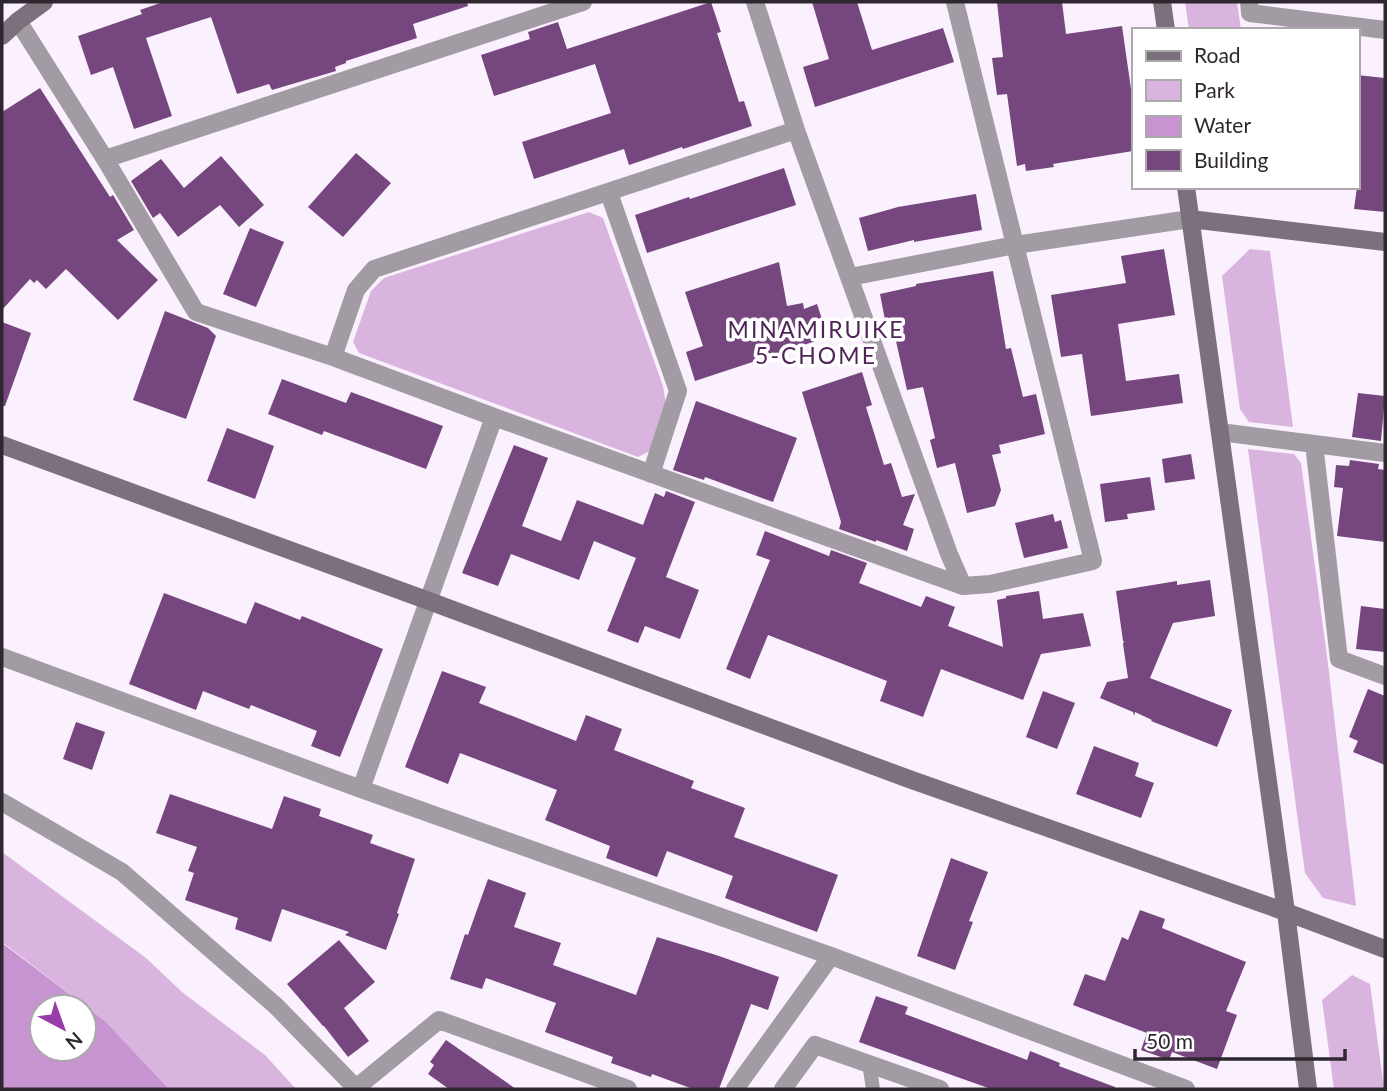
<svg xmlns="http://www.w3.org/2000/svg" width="1387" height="1091" viewBox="0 0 1387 1091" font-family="Lato,sans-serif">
<rect width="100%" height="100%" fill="#fbf0fd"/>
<path fill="#d8b4de" d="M1185 2H1237L1241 30H1189Z
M589 212 603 218 663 386 666 404 650 451 638 457 359 353 353 342 371 291 384 278Z
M1250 249 1270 251 1293 427 1249 422 1240 409 1222 276Z
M1248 449 1294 454 1301 463 1328 664 1356 906 1323 898 1305 873Z
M2 852 146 958 182 992 265 1055 296 1089H169L105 1021 2 942Z
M1352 975 1370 984 1384 1089H1334L1322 1000Z"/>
<path fill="#c793d0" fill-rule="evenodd" d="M2 943 105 1021 169 1089H2ZM42 1007H84V1049H42Z"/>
<path fill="#76467f" d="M163 2H467L468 6 413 24 417 38 346 61V63L335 67 336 71 272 90 269 84 237 94 211 17 146 38 172 116 134 129 113 67 91 75 78 36 142 14 140 10Z
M711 2 721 32 717 33 739 102 744 101 752 126 683 149 682 147 629 165 624 149 534 179 522 142 611 113 595 64 494 96 481 55 530 39 528 32 558 22 567 49Z
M812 2H857L872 50 943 28 954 62 815 107 803 67 829 59Z
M997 2H1062L1066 34 1122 26 1133 103V151L1053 164 1054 167 1026 171 1025 164 1017 166 1007 94 997 95 992 58 1003 57Z
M1357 75 1385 78V212L1354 209 1357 187Z
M40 88 110 197 113 195 134 230 117 240 158 280 118 320 66 269 46 289 37 280 34 283 30 279 2 310V112Z
M356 153 391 183 343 237 308 207Z
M221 156 264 205 239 227 220 205 178 237 160 213 153 218 131 181 161 159 184 188Z
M784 168 796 205 647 253 635 215 689 197 690 199Z
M976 194 982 230 914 242V240L868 251 859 218 898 207Z
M250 228 284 242 256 307 223 294Z
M1164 249 1175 315 1118 324 1126 381 1179 374 1183 403 1091 416 1082 354 1061 357 1051 295 1126 283 1121 256Z
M779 262 787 306 803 303 804 309 817 304 828 337 695 381 686 352 703 346 685 292Z
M993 271 1006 349 1011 348 1023 397 1036 394 1045 434 999 445 1001 453 992 455 1001 490 995 506 967 513 955 463 937 468 930 440 935 438 923 387 907 390 891 319 885 320 880 294 916 286V284Z
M165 311 208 328 216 336 186 419 133 400Z
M2 322 31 333 5 406H2Z
M862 372 872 405 866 407 884 465 891 463 902 497 915 494 903 525 914 529 907 551 876 540V542L839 529 841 522 802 392Z
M282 379 346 403 351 392 443 426 426 469 324 431 322 435 268 414Z
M1358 393 1385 396 1381 441 1352 437Z
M696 401 797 438 773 502 705 477 704 480 673 470Z
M227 428 274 446 255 499 207 481Z
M514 445 548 458 522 526 561 541 577 500 643 525 655 493 664 497 666 491 695 502 666 577 699 590 680 639 645 626 638 643 607 631 636 558 594 541 579 580 511 554 498 586 462 573Z
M1191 454 1195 479 1165 483 1162 459Z
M1350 460 1379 464 1378 469 1385 470V542L1337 536 1343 488 1334 487 1336 465 1349 466Z
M1150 477 1155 510 1127 514 1128 519 1105 522 1100 484Z
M1053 514 1055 522 1061 520 1068 548 1024 558 1015 523Z
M765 531 829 556 831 550 867 563 859 583 921 607 926 596 955 607 948 626 1003 647 997 600 1006 598V596L1039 591 1043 619 1083 613 1091 646 1041 654 1023 700 941 669 923 717 880 701 887 681 768 635 750 679 726 669 770 560 756 555Z
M1210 580 1215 616 1173 623 1150 678 1232 710 1217 747 1151 721 1152 720 1135 712 1134 716 1133 712 1100 698 1107 682 1128 678 1123 644 1124 641H1123L1116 591 1177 581V585Z
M164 593 246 624 255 602 300 620 302 616 383 649 340 757 311 746 317 731 251 705 249 709 203 691 196 710 129 684Z
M1361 606 1385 609V652L1356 649Z
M442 671 486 687 479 703 576 741 586 715 622 729 614 750 694 781 691 788 745 808 734 837 838 875 817 932 725 898 733 876 667 851 657 877 606 858 610 846 545 820 557 790 460 753 448 784 405 767Z
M1368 689 1385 696V765L1353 752 1358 741 1349 737Z
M1043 691 1075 703 1057 749 1026 737Z
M76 722 105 732 92 770 63 759Z
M1094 746 1139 763 1135 776 1154 783 1141 818 1076 794Z
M170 794 272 829 284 796 321 809 319 816 373 835 370 843 415 859 397 913 399 914 386 950 345 935 349 932 282 909 271 942 235 929 238 918 185 900 194 873 188 871 197 847 156 833Z
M951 858 988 872 969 921 973 922 955 970 917 956Z
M488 879 526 893 514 927 561 943 553 965 636 995 657 937 716 955 779 977 768 1010 751 1004 719 1089H693L652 1074 651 1077 611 1063 613 1057 545 1032 556 1003 486 978 482 989 450 979 465 934 468 935Z
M1140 910 1165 919 1162 928 1246 962 1226 1011 1237 1015 1217 1069 1172 1052 1169 1060 1141 1050 1147 1033 1073 1005 1085 974 1105 981 1122 937 1128 940Z
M339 940 375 982 344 1008 369 1041 348 1057 324 1026H323L287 984Z
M876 996 908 1007 905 1014 1027 1060 1030 1051 1060 1063 1059 1066 1115 1087V1089H991L859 1042Z
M446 1040 516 1089H449L428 1074 434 1065 430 1062Z"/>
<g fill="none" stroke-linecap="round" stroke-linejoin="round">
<path stroke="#a29ba3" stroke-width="14" d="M869 1063 873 1089"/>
<path stroke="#a29ba3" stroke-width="18" d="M755 2 796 130 949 554 963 586
M1249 2 1250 13 1385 30
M18 21 105 159 196 312 333 357 494 417 963 586 990 584 1093 561 955 2
M105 159 583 2
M609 193 678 391 651 474
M850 277 1015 245 1190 219
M333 357 356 290 374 269 796 130
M1220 432 1385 453
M1314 444 1339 659 1385 676
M2 657 361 789 831 956 1186 1089
M361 789 494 417
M2 802 122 872 276 1006 357 1089
M356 1088 439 1020 628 1089
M735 1089 831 956
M783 1089 815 1045 940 1089"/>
<path stroke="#7b707c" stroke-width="18" d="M1162 2 1166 30
M2 36 18 21 44 2
M1186 187 1286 912 1308 1089
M1190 219 1385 242
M2 445 429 601 909 779 1286 912 1385 949"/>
</g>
<g text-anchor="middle" stroke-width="7" stroke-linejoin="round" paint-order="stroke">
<g font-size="23" letter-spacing="2" fill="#4f2457" stroke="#fff">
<text x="816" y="338">MINAMIRUIKE<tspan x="816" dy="26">5-CHOME</tspan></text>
</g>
</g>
<rect width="1387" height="1091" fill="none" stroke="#2e272f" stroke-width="7"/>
<rect x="1132" y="28" width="228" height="161" fill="#ffffff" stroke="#aba9ac" stroke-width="2"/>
<rect x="1146" y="51" width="35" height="10" fill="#7b707c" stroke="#aba9ac" stroke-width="2"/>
<text x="1194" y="63" font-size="21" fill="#2e272f">Road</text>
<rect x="1146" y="80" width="35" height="21" fill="#d8b4de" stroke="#aba9ac" stroke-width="2"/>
<text x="1194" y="98" font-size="21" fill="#2e272f">Park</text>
<rect x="1146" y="116" width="35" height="21" fill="#c793d0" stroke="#aba9ac" stroke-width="2"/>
<text x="1194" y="133" font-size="21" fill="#2e272f">Water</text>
<rect x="1146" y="150" width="35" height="21" fill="#76467f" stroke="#aba9ac" stroke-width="2"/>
<text x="1194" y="168" font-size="21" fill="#2e272f">Building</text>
<g transform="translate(63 1028) rotate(139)"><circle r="33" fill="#ffffff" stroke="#aba9ac" stroke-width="2"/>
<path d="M0-5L12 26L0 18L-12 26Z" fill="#983da8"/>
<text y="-10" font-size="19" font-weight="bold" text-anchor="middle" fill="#2e272f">N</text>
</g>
<path d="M1135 1049v10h210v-10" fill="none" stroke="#2e272f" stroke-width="3.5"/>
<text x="1146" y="1049" font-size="21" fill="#2e272f" stroke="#ffffff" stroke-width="5" paint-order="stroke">50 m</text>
</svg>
